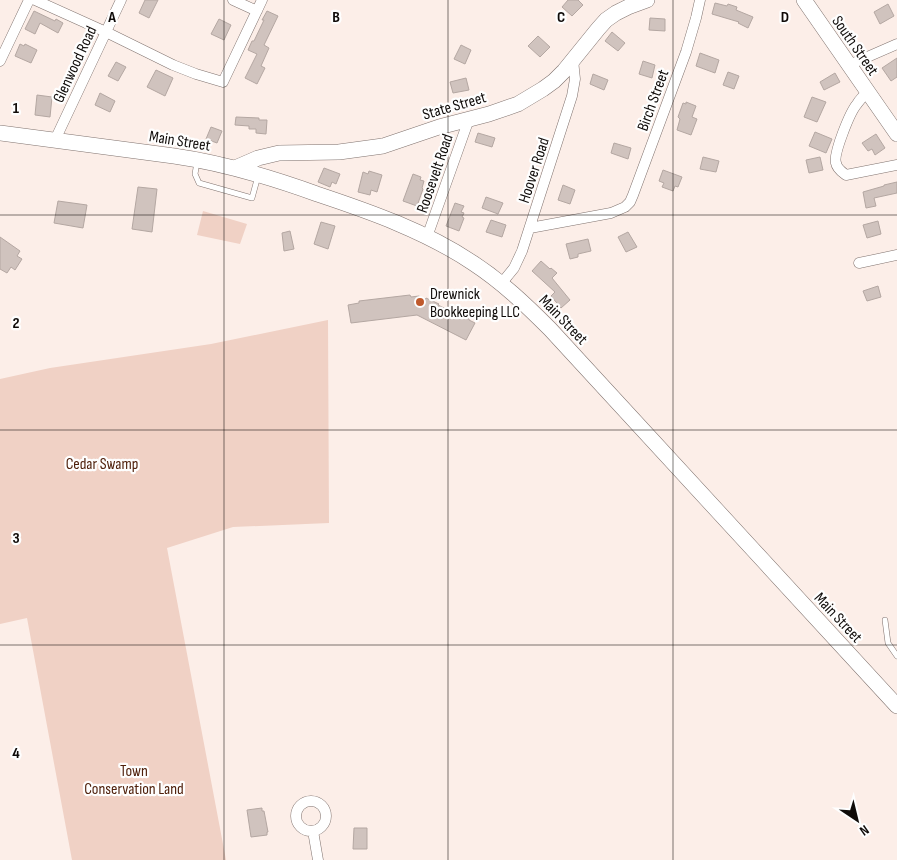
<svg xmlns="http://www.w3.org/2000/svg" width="897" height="860" viewBox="0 0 897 860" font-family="'Sofia Sans Condensed',sans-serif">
<rect width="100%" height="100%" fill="#fceee8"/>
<path fill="#f0d1c5" d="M203 211 247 224 240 244 197 235Z
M328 320 329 523 233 527 167 548 226 860H72L27 618 0 624V379L50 368 211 344Z"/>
<path fill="#d0c3be" stroke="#b4a7a2" d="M145 0H158L149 18 139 13Z
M568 0H578L583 5 572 16 562 7Z
M715 3 727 6 728 4 737 7 736 10 753 17 748 28 738 23 739 22 712 14Z
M888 4 894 16 880 24 874 12Z
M34 11 55 21 56 19 63 23 58 33 40 23 35 34 25 29Z
M267 11 278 16 264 45 269 48 261 66 265 68 257 84 245 78 257 54 248 50 252 41H254L264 20H262Z
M650 18 665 19V31L649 30Z
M219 19 231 25 224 40 211 34Z
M612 32 625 43 618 51 605 41Z
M538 36 550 47 540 57 528 46Z
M20 44 24 46 25 44 37 50 31 63 15 56Z
M461 45 471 50 465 64 454 59Z
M700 53 719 60 715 73 696 66Z
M897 58V77L891 81 882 68Z
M643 61 655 65 652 78 639 74Z
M116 62 126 67 118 81 108 76Z
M156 70 173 78 165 96 147 87Z
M728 72 739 76 734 89 723 85Z
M835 73 840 82 824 90 820 82Z
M593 74 608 80 604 90 590 84Z
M466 78 469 90 453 93 450 82Z
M100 93 115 101 110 112 95 105Z
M37 95 52 97 50 117 35 115Z
M812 97 826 102 817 122 804 117Z
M686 102 696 106 692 117 697 119 691 135 677 130 680 119 678 117 683 103 686 104Z
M236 117 259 118V120H267L266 134 256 133V129H249V126L235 125Z
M211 127 222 131 217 143 206 139Z
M815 132 832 139 826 153 809 146Z
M478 133 495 138 492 147 475 142Z
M876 134 885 148 875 155 872 149 868 151 862 143Z
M614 143 631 148 628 159 611 153Z
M703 157 719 161 716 172 700 169Z
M820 157 823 170 809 173 806 160Z
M324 168 340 174 336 184 332 182 330 187 318 182Z
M663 170 682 177 678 187 675 186 673 191 662 187 664 183 659 181Z
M369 171 382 175 377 192 371 190 370 195 358 192 363 172 368 174Z
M413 174 421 177 420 180 424 181 422 188 423 189 417 206 403 201Z
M897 182V193L874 198 876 206 866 208 863 192 884 186V185Z
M563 185 575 190 570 204 558 200Z
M138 187 157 189 152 232 132 229Z
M486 197 503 203 498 214 482 208Z
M58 201 87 205 83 228 54 223Z
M455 203 464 206 461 212 464 213 462 217 464 218 459 231 446 226Z
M491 220 506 225 502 237 486 232Z
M878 221 881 234 867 238 863 225Z
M321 222 335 226 328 249 314 244Z
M290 231 294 249 284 251 282 233Z
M628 232 637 247 626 252 618 237Z
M0 237 20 251 17 256 22 259 15 270 11 267 7 273 0 269Z
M588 239 591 251 578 254V257L570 259 566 244Z
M541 261 550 269 551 268 557 273 552 278 570 300 561 308 551 296 555 292 532 271Z
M878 286 881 297 867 301 863 291Z
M410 295 411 297 419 296 425 300 426 298 439 304 438 305 456 314 457 313 469 319V320L475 323 466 340 417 315 351 323 348 305 359 303V301Z
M262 808V811H264L268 832H267V835L251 837 247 810Z
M354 828H367V849H353Z"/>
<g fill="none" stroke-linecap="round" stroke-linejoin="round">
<g stroke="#80736f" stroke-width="6">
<path id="lane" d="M197 162 195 174 199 183 252 198 258 176
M885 620 888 643 897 656"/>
</g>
<g stroke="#80736f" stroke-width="11">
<path id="street" d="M35 0 106 32 173 65 196 74 223 82 262 0
M233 0 257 11
M0 61 29 0
M849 65 897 44
M868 92C863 96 860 99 857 104 850 112 833 154 836 163 837 169 842 172 846 175L897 165
M55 140 121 0
M530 228 611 213 625 207 630 202 633 195 686 52 696 18 700 0
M427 237 469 119
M859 263 897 255
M501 284 514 268 522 251 572 96 575 79 573 60
M296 816a15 15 0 1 1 30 0a15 15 0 1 1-30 0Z
M313 831 318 860"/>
</g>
<g stroke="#80736f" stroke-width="16">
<path id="secondary" d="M804 0 897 134
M0 133 174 156C223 163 270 177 317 194 371 212 425 231 473 263 502 282 526 305 550 329L897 706
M235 168 258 158 279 153 339 152 383 146 439 127 489 114 518 104 543 89 554 81 564 71 598 29 606 20 616 13 628 7 647 0"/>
</g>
<use href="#lane" stroke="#fff" stroke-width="5"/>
<use href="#street" stroke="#fff" stroke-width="10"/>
<use href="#secondary" stroke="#fff" stroke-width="15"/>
</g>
<path fill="none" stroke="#0f0b09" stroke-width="1" stroke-opacity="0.55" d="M224 0V860M448 0V860M673 0V860M0 215H897M0 430H897M0 645H897"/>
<circle fill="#bf592c" stroke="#fefefe" stroke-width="2" cx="420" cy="302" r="5"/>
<g text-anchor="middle" stroke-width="4.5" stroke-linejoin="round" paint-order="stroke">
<g font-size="16" fill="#0f0b09" stroke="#fefefe">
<text transform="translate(856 45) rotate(55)" y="6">South Street</text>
<text transform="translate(74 64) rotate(-65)" y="6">Glenwood Road</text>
<text transform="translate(652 100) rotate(-70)" y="6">Birch Street</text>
<text transform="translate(454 105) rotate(-16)" y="6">State Street</text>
<text transform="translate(180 140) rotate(9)" y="6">Main Street</text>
<text transform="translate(533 170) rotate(-72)" y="6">Hoover Road</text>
<text transform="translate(434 173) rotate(-71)" y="6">Roosevelt Road</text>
<text transform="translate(564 319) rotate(46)" y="6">Main Street</text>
<text transform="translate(839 617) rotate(47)" y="6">Main Street</text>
</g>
<g font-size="16" fill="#0f0b09" stroke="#fefefe" text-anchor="start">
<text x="430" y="299">Drewnick<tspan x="430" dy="18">Bookkeeping LLC</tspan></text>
</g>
<g font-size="16" fill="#4f200b" stroke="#fefefe">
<text x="102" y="469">Cedar Swamp</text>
<text x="134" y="776">Town<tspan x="134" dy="18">Conservation Land</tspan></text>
</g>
</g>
<g font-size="16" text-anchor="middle" font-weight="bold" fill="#0f0b09" stroke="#fefefe" stroke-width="4.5" stroke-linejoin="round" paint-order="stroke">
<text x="112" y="22">A</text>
<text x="336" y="22">B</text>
<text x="561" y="22">C</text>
<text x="785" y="22">D</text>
<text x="16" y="113">1</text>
<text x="16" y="328">2</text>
<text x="16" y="543">3</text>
<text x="16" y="758">4</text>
</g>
<g transform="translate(857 820) rotate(145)" stroke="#fefefe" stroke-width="4" paint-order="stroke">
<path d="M0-4L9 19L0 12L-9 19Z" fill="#0f0b09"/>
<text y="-8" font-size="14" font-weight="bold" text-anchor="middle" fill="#0f0b09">N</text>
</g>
</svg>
